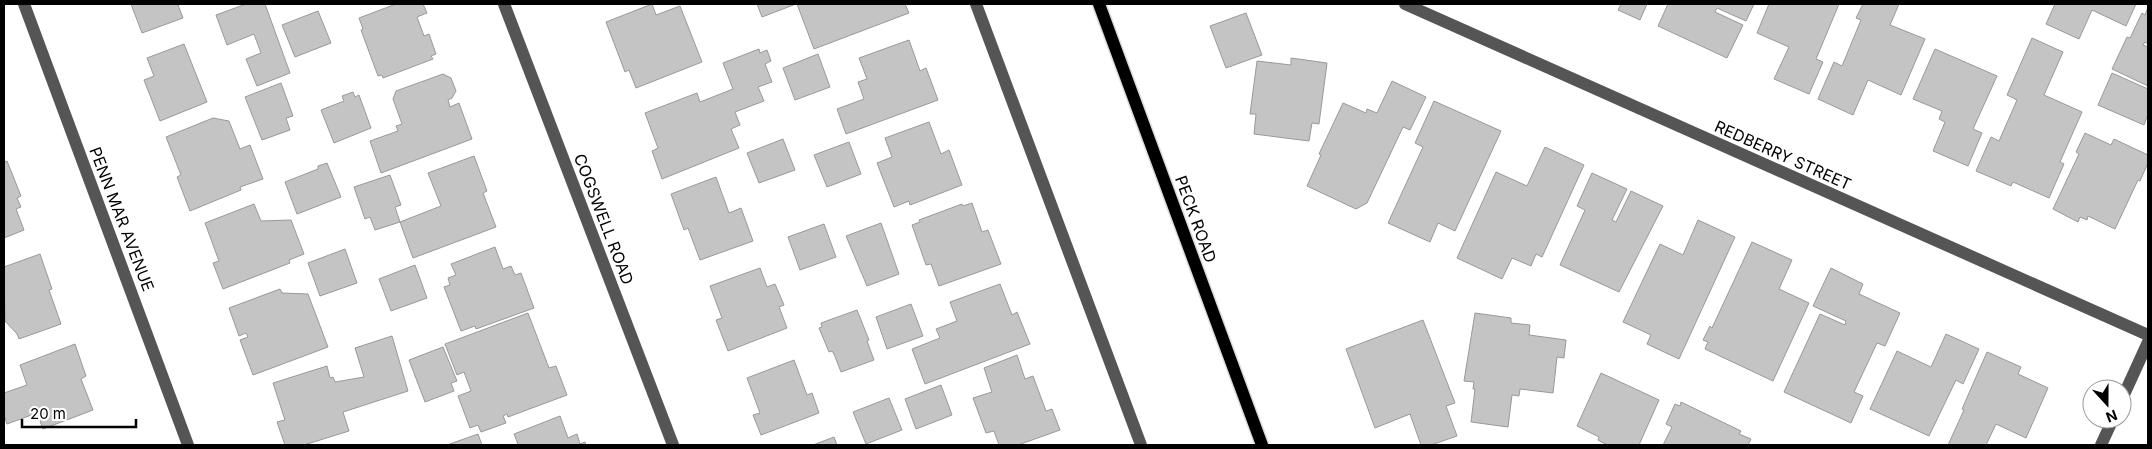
<svg xmlns="http://www.w3.org/2000/svg" width="2152" height="449" viewBox="0 0 2152 449" font-family="Inter,sans-serif">
<rect width="100%" height="100%" fill="#fff"/>
<path fill="#c4c4c4" stroke="#999" d="M131 4H182L178 5 183 18 142 33Z
M246 4H265L290 73 257 86 246 59 261 53 254 34 227 45 216 15Z
M396 4H423L427 13 417 17 424 36 429 34 436 54 431 56 433 59 383 78 382 75 378 76 361 30 363 29 359 18Z
M652 4 656 15 680 6 702 62 636 88 629 70 625 72 606 22Z
M757 4H796L762 17Z
M797 4H905L909 13 814 49Z
M1621 4H1647L1640 20 1618 10Z
M1668 4H1754L1746 21 1717 8 1715 12 1743 25 1727 58 1658 26Z
M1769 4H1839L1816 59 1823 62 1809 94 1774 79 1789 47 1757 33Z
M1863 4H1899L1890 25 1925 39 1901 95 1868 80 1853 115 1818 99 1834 62 1842 66 1861 20 1856 18Z
M2055 4H2136L2126 26 2092 10 2079 39 2046 24Z
M2148 7V44L2145 42 2143 45 2148 47V86L2112 69 2127 37 2130 38 2142 13 2145 15Z
M318 11 331 43 295 57 282 25Z
M1246 13 1262 55 1226 68 1210 26Z
M2032 38 2063 52 2044 95 2082 112 2060 162 2064 164 2049 198 2013 182 2011 186 1976 171 1991 137 1999 141 2017 100 2007 95Z
M909 40 920 71 926 68 938 100 846 134 837 109 864 99 858 82 867 79 859 58Z
M184 44 207 102 160 121 144 80 154 76 147 58Z
M759 49 760 53 767 50 771 61 765 64 772 82 758 87 764 101 735 112 740 125 731 129 739 148 662 179 652 151 658 148 645 113 697 93 700 102 733 89 723 63Z
M1935 49 1997 76 1973 129 1982 133 1968 166 1933 151 1945 122 1939 119 1942 111 1913 99Z
M818 54 830 87 795 100 783 68Z
M1291 58 1327 63 1319 124 1312 123 1309 141 1254 134 1256 114H1250L1257 61 1291 65Z
M2112 73 2148 89V114L2144 125 2098 105Z
M443 74 451 78 456 91 452 98 448 100 450 107 459 103 472 139 381 173 370 141 398 131 396 126 402 124 393 99 396 91Z
M1392 81 1426 97 1410 130 1403 127 1367 203 1356 209 1307 186 1321 155 1319 154 1343 103 1366 113 1367 109 1377 113Z
M281 83 293 116 286 118 290 130 262 140 245 97Z
M353 92 355 97 359 95 371 128 334 143 321 110 344 101 342 96Z
M1434 101 1501 131 1455 231 1438 223 1430 242 1388 223 1423 147 1415 143Z
M213 118 229 121 240 149 250 145 263 179 240 187 241 190 190 211 177 177 181 175 166 137Z
M929 122 941 154 949 150 962 185 910 205 909 201 894 207 877 163 892 157 885 138Z
M2085 133 2111 145 2114 139 2148 155V163L2140 181 2138 180 2115 229 2088 216 2087 220 2080 217 2078 222 2053 209 2079 154 2076 152Z
M783 139 795 170 759 183 747 153Z
M849 142 861 174 827 187 814 155Z
M1545 147 1584 165 1542 257 1536 254 1531 266 1512 258 1502 279 1457 258 1496 172 1527 186Z
M474 156 487 191 483 193 496 227 413 258 400 222 441 206 428 173Z
M7 161 21 196 17 198 21 207 16 209 24 230 4 238V162Z
M327 163 341 197 297 214 285 182 318 169V166Z
M1592 173 1627 189 1612 220 1616 222 1631 191 1663 206 1619 292 1560 265 1585 210 1577 206Z
M390 175 401 205 395 207 400 222 375 230 370 217 365 219 354 187Z
M716 177 729 213 741 208 753 241 700 260 688 228 684 230 671 194Z
M972 203 982 232 988 230 1001 264 939 286 931 264 926 265 912 225 920 222 919 220 962 204 963 206Z
M254 204 261 221 291 220 304 254 289 260 290 263 223 289 213 263 219 261 205 223Z
M1698 220 1735 237 1679 359 1647 344 1651 335 1623 322 1660 244 1683 255Z
M881 223 899 274 867 286 846 236Z
M824 224 836 257 800 270 788 237Z
M1752 242 1792 260 1779 289 1809 303 1773 381 1705 349 1708 342 1703 340 1710 326 1712 328Z
M495 247 503 269 511 266 515 275 521 273 534 308 476 329 475 326 461 331 444 287 450 285 448 278 456 275 451 264Z
M345 249 357 283 320 296 308 263Z
M40 254 52 289 49 290 61 324 19 339 17 334 5 321 4 267Z
M415 265 427 298 391 311 379 279Z
M760 268 767 287 775 284 784 305 779 307 787 328 728 351 716 320 722 318 710 286Z
M1831 268 1863 284 1859 294 1900 313 1885 346 1877 343 1854 392 1863 396 1851 423 1784 392 1820 314 1845 325 1846 321 1813 306Z
M1000 284 1012 315 1017 312 1030 344 925 384 912 349 940 338 936 329 957 321 950 302Z
M280 289 282 293 308 294 328 347 253 375 240 340 248 337 246 333 239 336 229 308Z
M911 304 923 336 887 349 876 317Z
M857 310 869 340 867 341 874 360 841 372 834 354 832 351 829 352 819 328 822 327 821 323Z
M528 313 549 368 556 366 567 395 508 417 507 414 503 416 506 423 481 432 478 425 470 428 458 396 471 391 464 372 457 375 445 344Z
M1475 313 1511 318V323L1530 325 1529 335 1566 340 1564 358 1557 357 1553 393 1520 389 1519 396 1512 395 1508 427 1471 422 1475 389H1473L1474 382 1464 381Z
M1423 320 1455 403 1446 406 1457 436 1431 445H1421L1410 414 1375 428 1346 349Z
M1946 334 1979 349 1963 384 1956 380 1929 436 1870 409 1897 351 1931 367Z
M392 336 408 391 343 412 349 431 304 445H285L277 422 285 420 273 383 327 366 330 378 333 377 335 382 364 377 355 348Z
M75 344 86 376 81 379 93 410 43 429 37 413 7 424 4 415V393L27 385 20 365Z
M443 347 457 381 451 383 454 391 425 402 409 360Z
M1987 352 2021 367 2018 374 2048 388 2026 438 1996 424 1986 445H1948L1964 410 1962 409Z
M1017 355 1025 379 1033 376 1046 411 1052 409 1060 430 1018 445H999L994 431 986 433 973 398 992 392 984 368Z
M794 360 807 395 812 393 819 413 761 435 753 415 760 413 747 378Z
M1601 373 1659 400 1639 445H1607L1598 440 1599 437 1577 426Z
M941 385 952 415 916 429 905 399Z
M889 398 902 430 866 444 853 412Z
M1681 402 1741 431 1739 434 1751 439 1748 445H1663L1672 427 1666 424 1675 404 1680 406Z
M560 416 568 438 577 434 580 444 585 442 586 445H514L518 444 514 434Z
M478 434 482 445H447Z
M834 437 837 445H813Z"/>
<g fill="none" stroke-linecap="round" stroke-linejoin="round">
<g stroke="#dbdbdb" stroke-width="15">
<path id="major" d="M1099 4 1262 445"/>
</g>
<path stroke="#555" stroke-width="12" d="M24 4 188 445
M504 4 673 445
M976 4 1141 445
M1405 4 2148 335
M2122 399 2148 342
M2101 445 2113 419"/>
<use href="#major" stroke="#000" stroke-width="12"/>
</g>
<g text-anchor="middle" stroke-width="4.5" stroke-linejoin="round" paint-order="stroke">
<g font-size="16" fill="#000" stroke="#fff">
<text transform="translate(1783 155) rotate(24)" y="6">REDBERRY STREET</text>
<text transform="translate(122 219) rotate(69)" y="6">PENN MAR AVENUE</text>
<text transform="translate(604 219) rotate(69)" y="6">COGSWELL ROAD</text>
<text transform="translate(1196 219) rotate(70)" y="6">PECK ROAD</text>
</g>
</g>
<rect width="2152" height="449" fill="none" stroke="#000000" stroke-width="10"/>
<g transform="translate(2107 404) rotate(159)"><circle r="24" fill="#ffffff" stroke="#999999"/>
<path d="M0-4L9 19L0 12L-9 19Z" fill="#000000"/>
<text y="-8" font-size="14" font-weight="bold" text-anchor="middle" fill="#000000">N</text>
</g>
<path d="M22 419v8h114v-8" fill="none" stroke="#000000" stroke-width="2.5"/>
<text x="30" y="419" font-size="15" fill="#000000" stroke="#ffffff" stroke-width="4" paint-order="stroke">20 m</text>
</svg>
